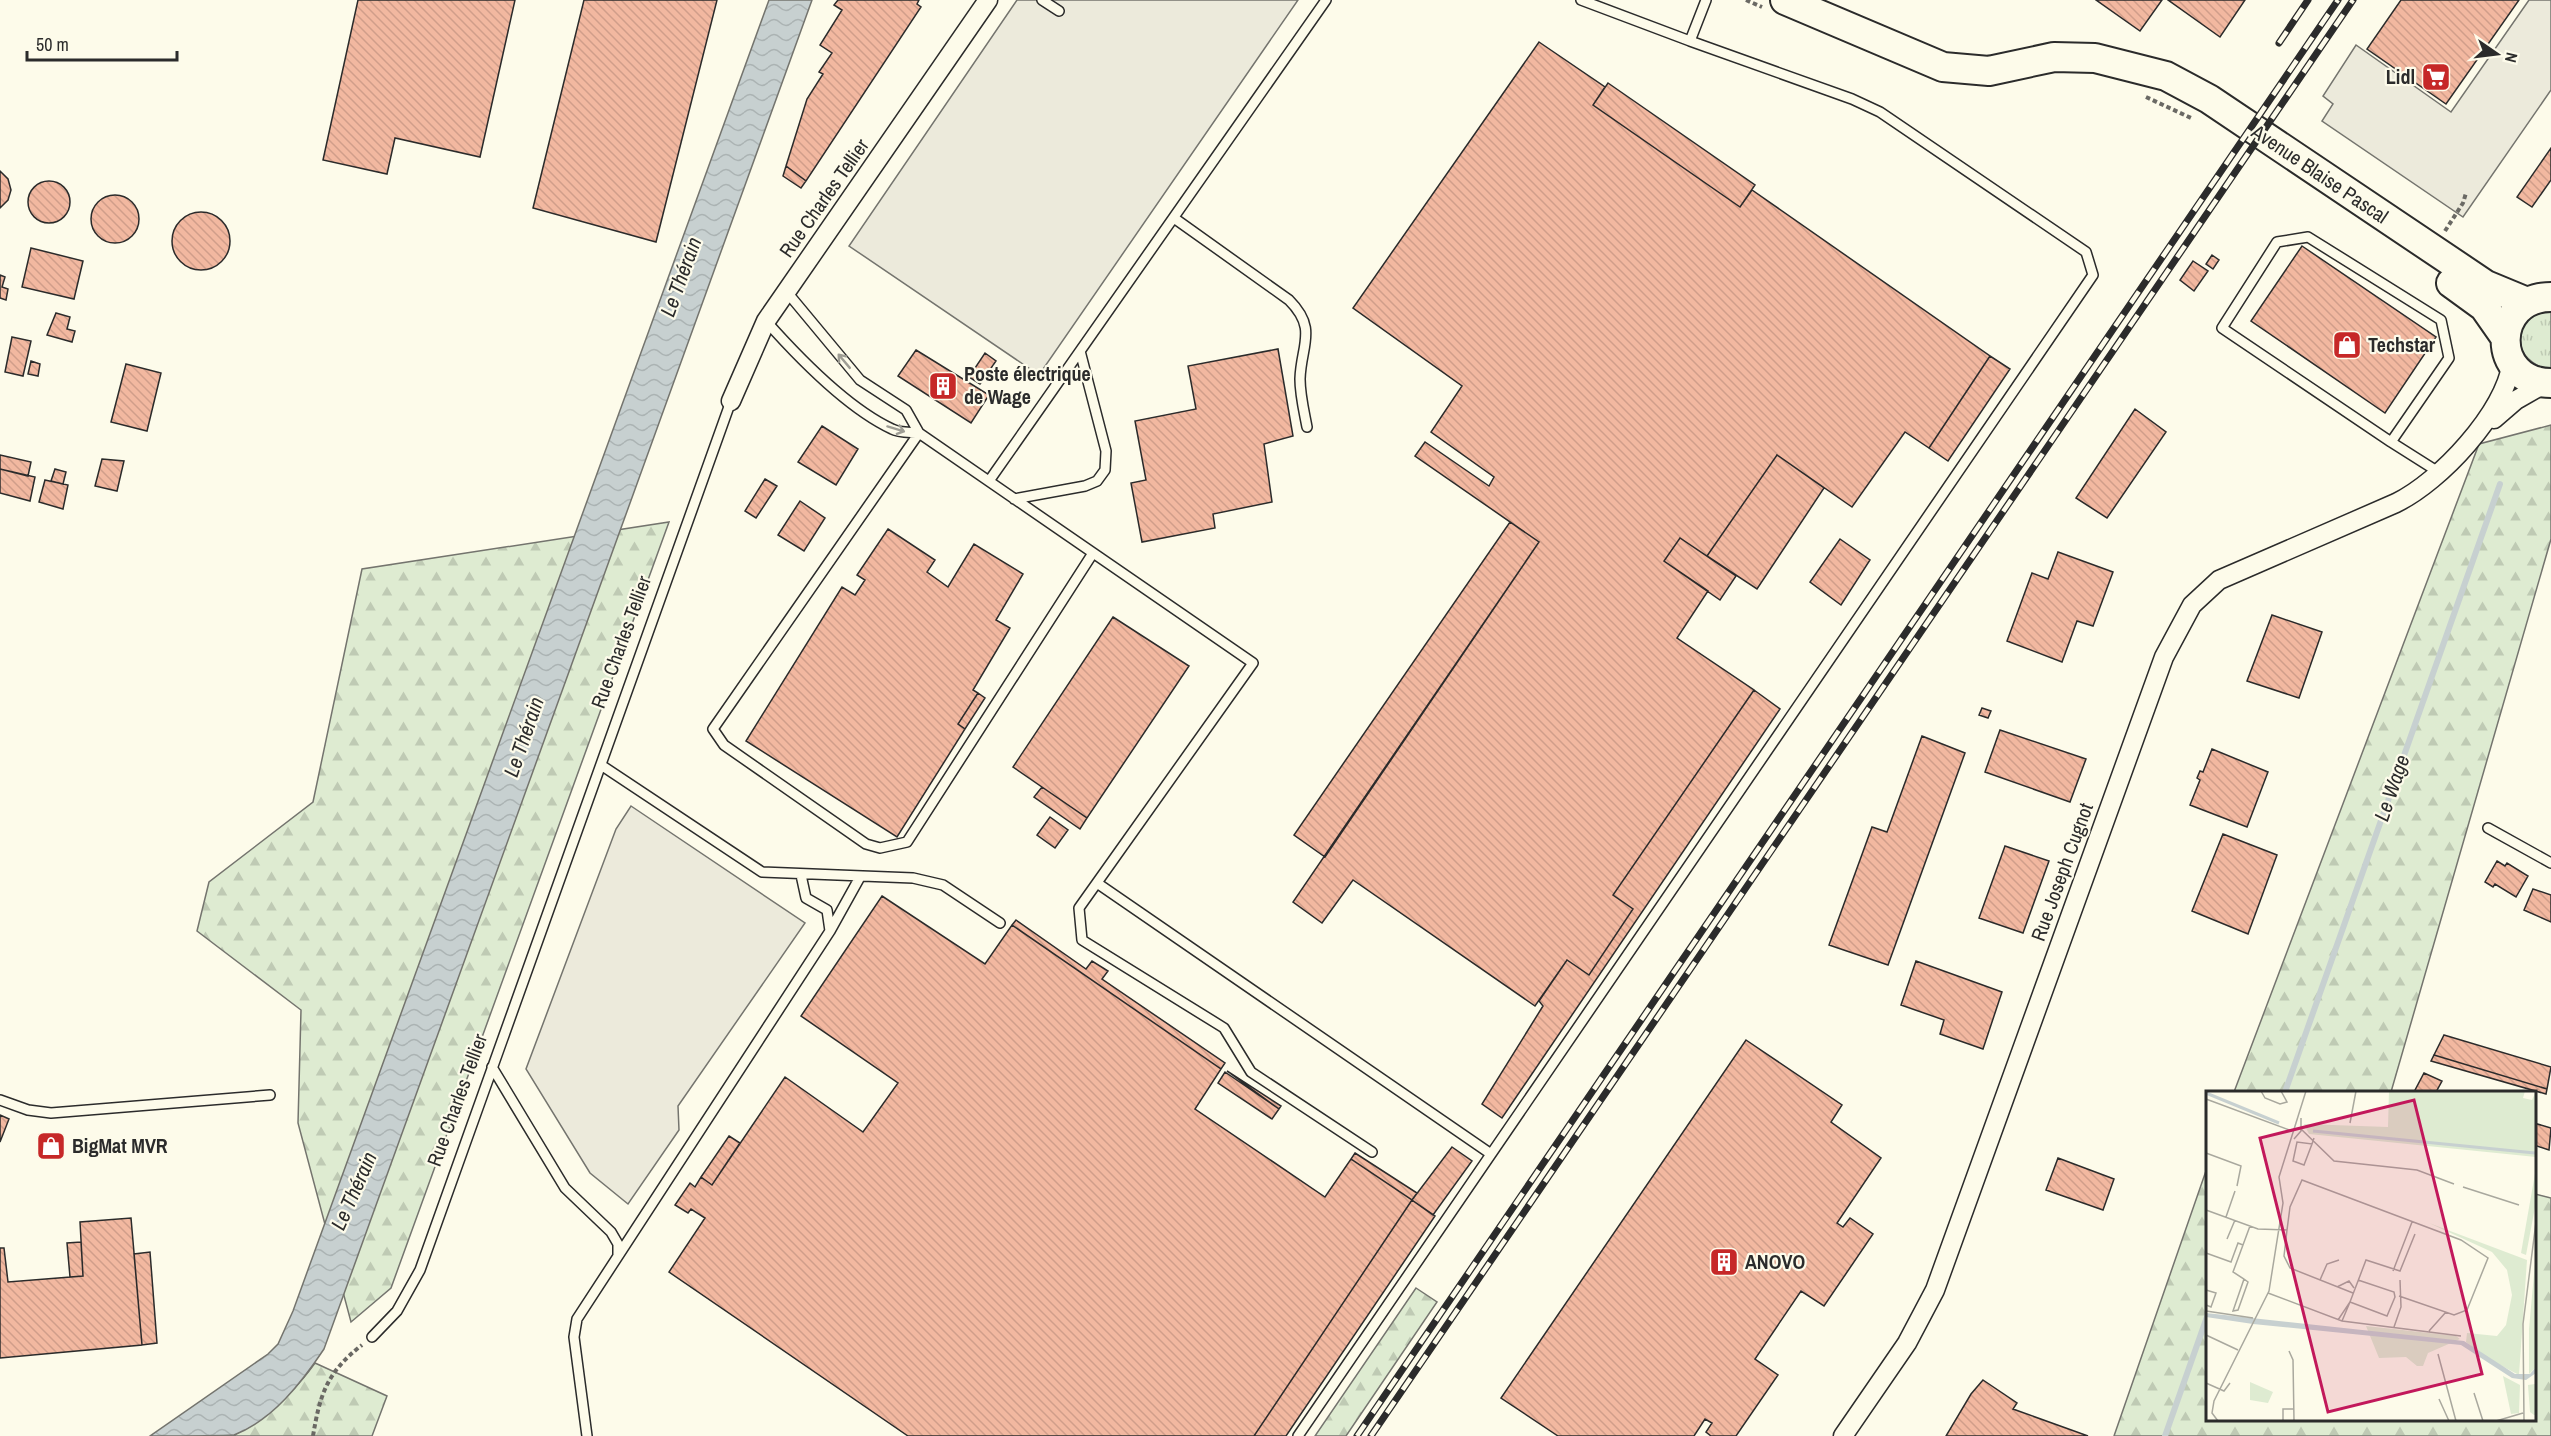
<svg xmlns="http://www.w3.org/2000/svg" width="2551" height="1436" viewBox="0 0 2551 1436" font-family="'Archivo Narrow',sans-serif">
<defs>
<pattern id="grass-tufts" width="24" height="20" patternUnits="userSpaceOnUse" patternTransform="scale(1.5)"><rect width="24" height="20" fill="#deebd1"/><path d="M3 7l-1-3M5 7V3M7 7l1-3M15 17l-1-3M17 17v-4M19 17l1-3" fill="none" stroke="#bfcab4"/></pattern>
<pattern id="forest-firs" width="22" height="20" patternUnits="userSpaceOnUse" patternTransform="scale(1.5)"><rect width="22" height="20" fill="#deebd1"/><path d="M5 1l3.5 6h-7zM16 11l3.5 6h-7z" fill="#bfcab4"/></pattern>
<pattern id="water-waves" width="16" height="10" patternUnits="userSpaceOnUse" patternTransform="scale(1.5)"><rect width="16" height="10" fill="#c7d0d0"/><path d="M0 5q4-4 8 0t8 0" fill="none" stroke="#abb3b3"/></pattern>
<pattern id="building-back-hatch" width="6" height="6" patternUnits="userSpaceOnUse" patternTransform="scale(1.5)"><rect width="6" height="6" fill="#f2b8a0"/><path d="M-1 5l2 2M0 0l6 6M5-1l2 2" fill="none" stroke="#d09e8a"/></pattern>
</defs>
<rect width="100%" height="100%" fill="#fdfbea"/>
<path fill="url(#grass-tufts)" stroke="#74746e" stroke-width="1.5" d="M2551 311V370C2523 366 2504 332 2532 316 2537 313 2545 312 2551 311Z"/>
<path fill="url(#forest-firs)" stroke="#74746e" stroke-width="1.5" d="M2551 425V539L2391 1092H2234L2479 444Z
M669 522 391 1288 351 1322 298 1123 301 1010 197 931 209 882 313 802 362 569Z
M2207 1168 2208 1420H2534L2535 1194 2551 1198V1436H2114Z
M1416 1288 1437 1302 1346 1436H1315Z
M315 1363 387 1396 372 1436H233C266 1416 293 1394 315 1363Z"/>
<path fill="#eceadb" stroke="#74746e" stroke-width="1.5" d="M1017 0H1298L1039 375 849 246Z
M2529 0H2551V90L2463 217 2322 121 2333 104 2323 96 2356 45 2451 112Z
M631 806 805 923 678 1106 679 1130 628 1204 590 1173 526 1069 616 829Z"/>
<path fill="url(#water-waves)" stroke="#74746e" stroke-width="1.5" d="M769 0H812L324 1349C302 1382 273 1420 234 1435 220 1436 168 1436 150 1436L268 1354 278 1344 293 1311Z"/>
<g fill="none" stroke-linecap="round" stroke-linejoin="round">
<path stroke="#c7d0d0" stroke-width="6" d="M2285 1092 2500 484
M2165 1436 2208 1314"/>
</g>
<path fill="url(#building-back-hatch)" stroke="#2b2b2b" stroke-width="1.5" d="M358 0H515L480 157 395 138 387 174 323 160Z
M584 0H717L656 242 533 208Z
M838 0H919L917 4 921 7 806 181 786 166 807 99 823 74 819 72 832 53 820 45 842 10 834 5Z
M2096 0H2162L2140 31Z
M2168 0H2245L2220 37Z
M2401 0H2519L2446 104 2367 49Z
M1539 42 1605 87 1593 105 1740 207 1752 190 1990 356 1929 448 1905 432 1852 507 1777 455 1707 556 1680 538 1664 561 1708 591 1677 638 1754 690 1613 895 1633 909 1589 975 1567 960 1535 1006 1353 880 1322 923 1293 902 1539 542 1415 456 1425 442 1489 486 1494 477 1431 432 1462 386 1353 308Z
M1608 83 1755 185 1740 207 1593 105Z
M2551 148V180L2532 207 2517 197Z
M786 166 806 181 801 188 783 176Z
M0 171 8 179 11 190 8 200 0 208Z
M28 202a21 21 0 1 1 42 0a21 21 0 1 1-42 0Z
M91 219a24 24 0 1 1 48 0a24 24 0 1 1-48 0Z
M172 241a29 29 0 1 1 58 0a29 29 0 1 1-58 0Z
M2302 246 2436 337 2385 413 2251 321Z
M31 248 83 261 74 299 22 287Z
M2212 255 2219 260 2213 269 2206 264Z
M2193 261 2208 271 2194 291 2180 280Z
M0 275 5 277 2 287 8 289 6 300 0 298Z
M56 313 70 317 67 329 75 331 72 342 47 335Z
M12 337 31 341 23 376 5 372Z
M1278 349 1293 436 1264 444 1272 502 1213 514 1215 528 1142 542 1131 483 1146 480 1135 421 1196 409 1188 366Z
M916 350 989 395 971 423 898 376Z
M985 353 996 361 980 384 969 377Z
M1990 356 2010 369 1948 461 1929 448Z
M31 361 40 364 38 376 28 374Z
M126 364 161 373 147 431 111 422Z
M2135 409 2166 432 2107 518 2076 498Z
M822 426 858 449 836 485 798 462Z
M0 455 31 462 28 476 0 469Z
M1777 455 1824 488 1757 589 1707 556Z
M102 459 124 461 117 491 95 486Z
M0 469 35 477 30 501 0 493Z
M55 469 66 472 63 484 51 481Z
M765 479 777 486 756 518 745 511Z
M45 480 68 485 63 509 39 502Z
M800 501 825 518 804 551 778 535Z
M1510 522 1539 542 1325 857 1294 835Z
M888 529 935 560 927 572 948 587 974 544 1023 574 996 620 1010 628 973 690 978 693 958 724 965 729 897 837 746 741 842 587 855 595 865 580 857 575Z
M1680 538 1736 576 1720 600 1664 561Z
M1840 539 1870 560 1841 605 1810 582Z
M2058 552 2113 572 2093 626 2077 621 2062 662 2007 641 2032 573 2048 579Z
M2272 615 2322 632 2299 698 2247 681Z
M1113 617 1189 666 1087 818 1013 767Z
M1754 690 1780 709 1502 1118 1482 1104 1543 1006 1539 1001 1567 960 1589 975 1633 909 1613 895Z
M978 693 985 698 965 729 958 724Z
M1982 708 1991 711 1988 718 1979 715Z
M2000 730 2086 759 2070 802 1985 772Z
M1922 736 1965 753 1888 965 1829 945 1872 827 1887 832Z
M2212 749 2268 772 2247 827 2190 805 2200 780 2197 778 2200 771 2203 772Z
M1042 787 1087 818 1080 829 1034 797Z
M1050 817 1068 830 1055 848 1037 835Z
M2223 834 2277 855 2248 934 2192 911Z
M2005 846 2049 861 2023 933 1979 918Z
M2497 861 2505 866 2507 863 2528 876 2516 897 2495 884 2493 887 2485 882Z
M2533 889 2551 895V922L2524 910Z
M882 896 985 964 1012 925 1221 1069 1195 1109 1325 1197 1351 1159 1412 1200 1254 1436H908L669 1272 705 1218 691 1209 688 1213 675 1205 690 1183 695 1187 701 1177 712 1185 785 1077 863 1132 898 1083 801 1016Z
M1016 920 1086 969 1092 961 1108 971 1102 979 1225 1063 1221 1069 1012 925Z
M1916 961 2002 992 1983 1049 1940 1034 1944 1020 1901 1005Z
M2444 1035 2551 1067 2547 1089 2434 1055Z
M1746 1040 1842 1105 1831 1122 1881 1158 1837 1223 1843 1227 1850 1218 1873 1234 1824 1306 1801 1291 1755 1359 1778 1375 1736 1436H1711L1706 1432 1712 1423 1705 1419 1694 1436H1558L1501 1398Z
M2434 1055 2547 1089 2546 1094 2431 1061Z
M1227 1071 1281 1106 1279 1109Z
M1225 1072 1279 1109 1272 1119 1218 1083Z
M2424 1073 2442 1081 2436 1092H2414Z
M0 1115 9 1119 0 1142Z
M2534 1123 2551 1128 2549 1150 2534 1145Z
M729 1136 740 1143 712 1185 701 1177Z
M1452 1147 1472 1161 1433 1215 1412 1200Z
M1355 1153 1417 1193 1412 1200 1351 1159Z
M2058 1158 2114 1179 2103 1210 2046 1190Z
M1412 1200 1435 1216 1286 1436H1254Z
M131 1218 142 1345 0 1358V1248H4L8 1282 83 1276 80 1222Z
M81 1242 83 1276 70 1277 67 1243Z
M150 1252 157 1343 142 1345 134 1254Z
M1983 1380 2017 1403 2013 1409 2088 1436H1946L1971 1394Z"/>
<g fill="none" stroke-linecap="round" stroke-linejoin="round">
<g stroke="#2b2b2b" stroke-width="12">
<path id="service" d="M1042 0 1059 11
M1581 0 1690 41
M1174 218 1289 300C1318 329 1301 345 1300 379 1300 395 1304 411 1307 427
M786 291 860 380 906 410 919 433 1253 663 1079 908 1082 940 1224 1028 1251 1072 1372 1152
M766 321C798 357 847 408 892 429 899 433 910 432 919 433
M919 433 713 729 724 745 866 844 880 848 907 842 1093 553
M2391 442 2222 328 2277 242 2308 237 2441 320 2449 358 2391 442 2440 473
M989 481 1326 0
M1014 499 1085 486 1097 481 1105 470 1106 451 1080 351
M601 765 762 872 913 878 943 885 1000 923
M2488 828 2551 863
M801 875 806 898 827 910 830 931
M1097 883 1491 1154
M492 1067 565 1188 611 1232 618 1244V1255
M0 1100 28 1110 51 1113 270 1095
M372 1337 397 1311 420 1270 731 401
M587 1436 574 1337 577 1319 830 931 860 877
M1298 1436 2093 275 2086 252 1880 112 1852 99 1690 41 1706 0"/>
</g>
<g stroke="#2b2b2b" stroke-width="21">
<path id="minor" d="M731 401 766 321 988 0
M2494 419 2516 400 2546 383
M1843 1436 1907 1343 1935 1290 2164 657 2192 605 2219 580 2396 503C2441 481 2503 414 2512 363"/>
</g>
<g stroke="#2b2b2b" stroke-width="32">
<path id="primary" d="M1785 0 1943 67 1989 71 2054 57 2095 58 2166 76 2209 99 2486 285 2527 302
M2451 283 2484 307 2505 337
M2551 297C2491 297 2490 383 2551 383"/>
</g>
<path stroke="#6a6964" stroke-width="4" stroke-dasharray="4.5 3" stroke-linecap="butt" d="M1746 0 1762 7
M2146 97 2191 118
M2445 231 2463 203 2466 193
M313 1436C320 1394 327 1372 362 1345"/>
<use href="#service" stroke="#fdfbea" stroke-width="9"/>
<use href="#minor" stroke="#fdfbea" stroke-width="18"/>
<use href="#primary" stroke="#fdfbea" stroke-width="28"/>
<g stroke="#2b2b2b" stroke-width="7">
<path id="rail" d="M2279 43 2308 0
M1357 1436 2338 0
M1371 1436 2353 0"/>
</g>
<use href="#rail" stroke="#fdfbea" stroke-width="4.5" stroke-dasharray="14" stroke-linecap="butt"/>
</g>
<defs><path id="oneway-shaft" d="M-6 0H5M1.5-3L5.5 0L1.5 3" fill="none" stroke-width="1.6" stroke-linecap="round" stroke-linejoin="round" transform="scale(1.5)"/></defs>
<g stroke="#9e9d94">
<use href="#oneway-shaft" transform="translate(844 361) rotate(-130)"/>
<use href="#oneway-shaft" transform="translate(896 429) rotate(17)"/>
</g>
<defs>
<g id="supermarket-square" transform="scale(1.5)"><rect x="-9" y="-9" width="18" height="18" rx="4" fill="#c62828" stroke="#fdfbea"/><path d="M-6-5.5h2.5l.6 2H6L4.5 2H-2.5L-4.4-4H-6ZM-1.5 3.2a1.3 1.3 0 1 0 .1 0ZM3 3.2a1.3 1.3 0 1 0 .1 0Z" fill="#fff"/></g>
<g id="shop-square" transform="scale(1.5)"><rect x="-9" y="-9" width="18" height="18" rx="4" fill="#c62828" stroke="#fdfbea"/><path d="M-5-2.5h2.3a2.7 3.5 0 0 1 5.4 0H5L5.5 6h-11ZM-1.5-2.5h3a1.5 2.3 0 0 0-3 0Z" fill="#fff"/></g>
<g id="building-square" transform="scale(1.5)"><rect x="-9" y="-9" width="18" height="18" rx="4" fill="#c62828" stroke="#fdfbea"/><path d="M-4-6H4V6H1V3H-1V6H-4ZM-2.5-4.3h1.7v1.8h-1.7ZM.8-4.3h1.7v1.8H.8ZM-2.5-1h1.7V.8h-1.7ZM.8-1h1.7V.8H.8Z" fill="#fff"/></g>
</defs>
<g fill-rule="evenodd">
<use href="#supermarket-square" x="2436" y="77"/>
<use href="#shop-square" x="2347" y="345"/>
<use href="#building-square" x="943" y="386"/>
<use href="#shop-square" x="51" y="1146"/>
<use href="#building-square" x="1724" y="1262"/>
</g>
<g text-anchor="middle" stroke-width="4.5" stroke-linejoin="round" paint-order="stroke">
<g font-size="20" font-weight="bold" fill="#2b2b2b" stroke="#fdfbea" text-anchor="start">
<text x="2415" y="84" text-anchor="end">Lidl</text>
<text x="2368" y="352">Techstar</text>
<text x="964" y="381">Poste électrique<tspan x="964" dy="23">de Wage</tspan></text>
<text x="72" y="1153">BigMat MVR</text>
<text x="1745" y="1269">ANOVO</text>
</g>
<g font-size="20" fill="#2b2b2b" stroke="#fdfbea">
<text transform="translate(2320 174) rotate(34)" y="7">Avenue Blaise Pascal</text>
<text transform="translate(824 198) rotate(-55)" y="7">Rue Charles Tellier</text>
<text transform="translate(621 642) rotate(-70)" y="7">Rue Charles Tellier</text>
<text transform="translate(2062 872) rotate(-70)" y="7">Rue Joseph Cugnot</text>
<text transform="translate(457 1100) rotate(-70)" y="7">Rue Charles Tellier</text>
</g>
<g font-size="21" font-style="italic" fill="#2b2b2b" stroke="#fdfbea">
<text transform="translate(681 277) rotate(-70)" y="7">Le Thérain</text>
<text transform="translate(524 737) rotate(-71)" y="7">Le Thérain</text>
<text transform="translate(2392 788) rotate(-71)" y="7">Le Wage</text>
<text transform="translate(354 1191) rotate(-66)" y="7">Le Thérain</text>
</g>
</g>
<g transform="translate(2206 1091)">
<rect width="330" height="330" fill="#fdfbea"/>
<path d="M297 285 314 294 313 322 305 323Z" fill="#deebd1"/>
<path d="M183 0H319L317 7 326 9 330 0V66L103 43 98 33 182 36ZM330 77V111L320 164 315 162ZM223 132 321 169 313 284 279 266 260 251 261 242 291 245 300 234 306 204 301 179 286 161ZM329 172 330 276 323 283V238ZM160 235 250 245 254 248 222 262 217 275H211L200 266 173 267ZM330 289V324H328L324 321 322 294 329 293ZM44 291 67 301 62 312 44 309Z" fill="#deebd1"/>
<path d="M0 222 258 250 309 283H324L330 276V282L320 289 306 287 255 254 47 233 0 226Z" fill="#c7d0d0"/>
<path fill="none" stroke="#c7d0d0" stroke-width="3" d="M0 2 73 32M107 40 329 62"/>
<path fill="none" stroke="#a9a89e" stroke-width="1.5" d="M55 0 59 7 74 13 81 11 75 0M0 8 86 40M144 32 150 0M95 38 128 70 211 79 248 93M88 48 95 40V27M106 53 98 74 87 70 91 51 106 53 108 47M0 62 35 75 31 95M257 96 313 114M0 119 52 138 81 139 84 116 96 89 255 149 282 167 261 219 248 224 193 205M20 126 29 100M81 139 78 165 84 177 147 202M21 148 29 129M0 162 25 171 32 152 37 154M187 180 206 131M38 188 42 191 32 219 27 220 38 188 27 181 44 135M114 189 121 173 133 169M131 196 143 190 148 197M0 199 10 202 5 216 0 214M62 202 136 230 255 245M144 211 181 225 189 206 188 201 152 189M0 220 47 227M132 229 144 211 160 169 194 180 209 143M136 230 144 211M188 236 195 216 194 189M223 240 240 221M0 244 32 259M83 260 87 269 88 330M232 263 250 330M0 292 18 300 24 292M268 302 277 330M233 308 243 330M12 330 6 322 8 310 63 200 77 112 73 86 100 0M77 330V318H88M290 330 317 322M318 330 317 233 330 131"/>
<path fill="#c2185b" fill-opacity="0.15" stroke="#c2185b" stroke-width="3" d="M208 9 276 283 122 321 54 47Z"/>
<rect width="330" height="330" fill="none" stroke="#2b2b2b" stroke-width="3"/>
</g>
<g transform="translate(2497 54) rotate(104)" stroke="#fdfbea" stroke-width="4.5" paint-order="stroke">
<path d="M0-4.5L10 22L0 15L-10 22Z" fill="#2b2b2b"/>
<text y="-9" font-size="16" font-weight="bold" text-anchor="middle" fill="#2b2b2b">N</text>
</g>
<path d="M27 51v9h150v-9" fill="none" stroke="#2b2b2b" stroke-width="3"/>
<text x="36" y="51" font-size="18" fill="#2b2b2b" stroke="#fdfbea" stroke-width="4.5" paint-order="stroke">50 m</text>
</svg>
